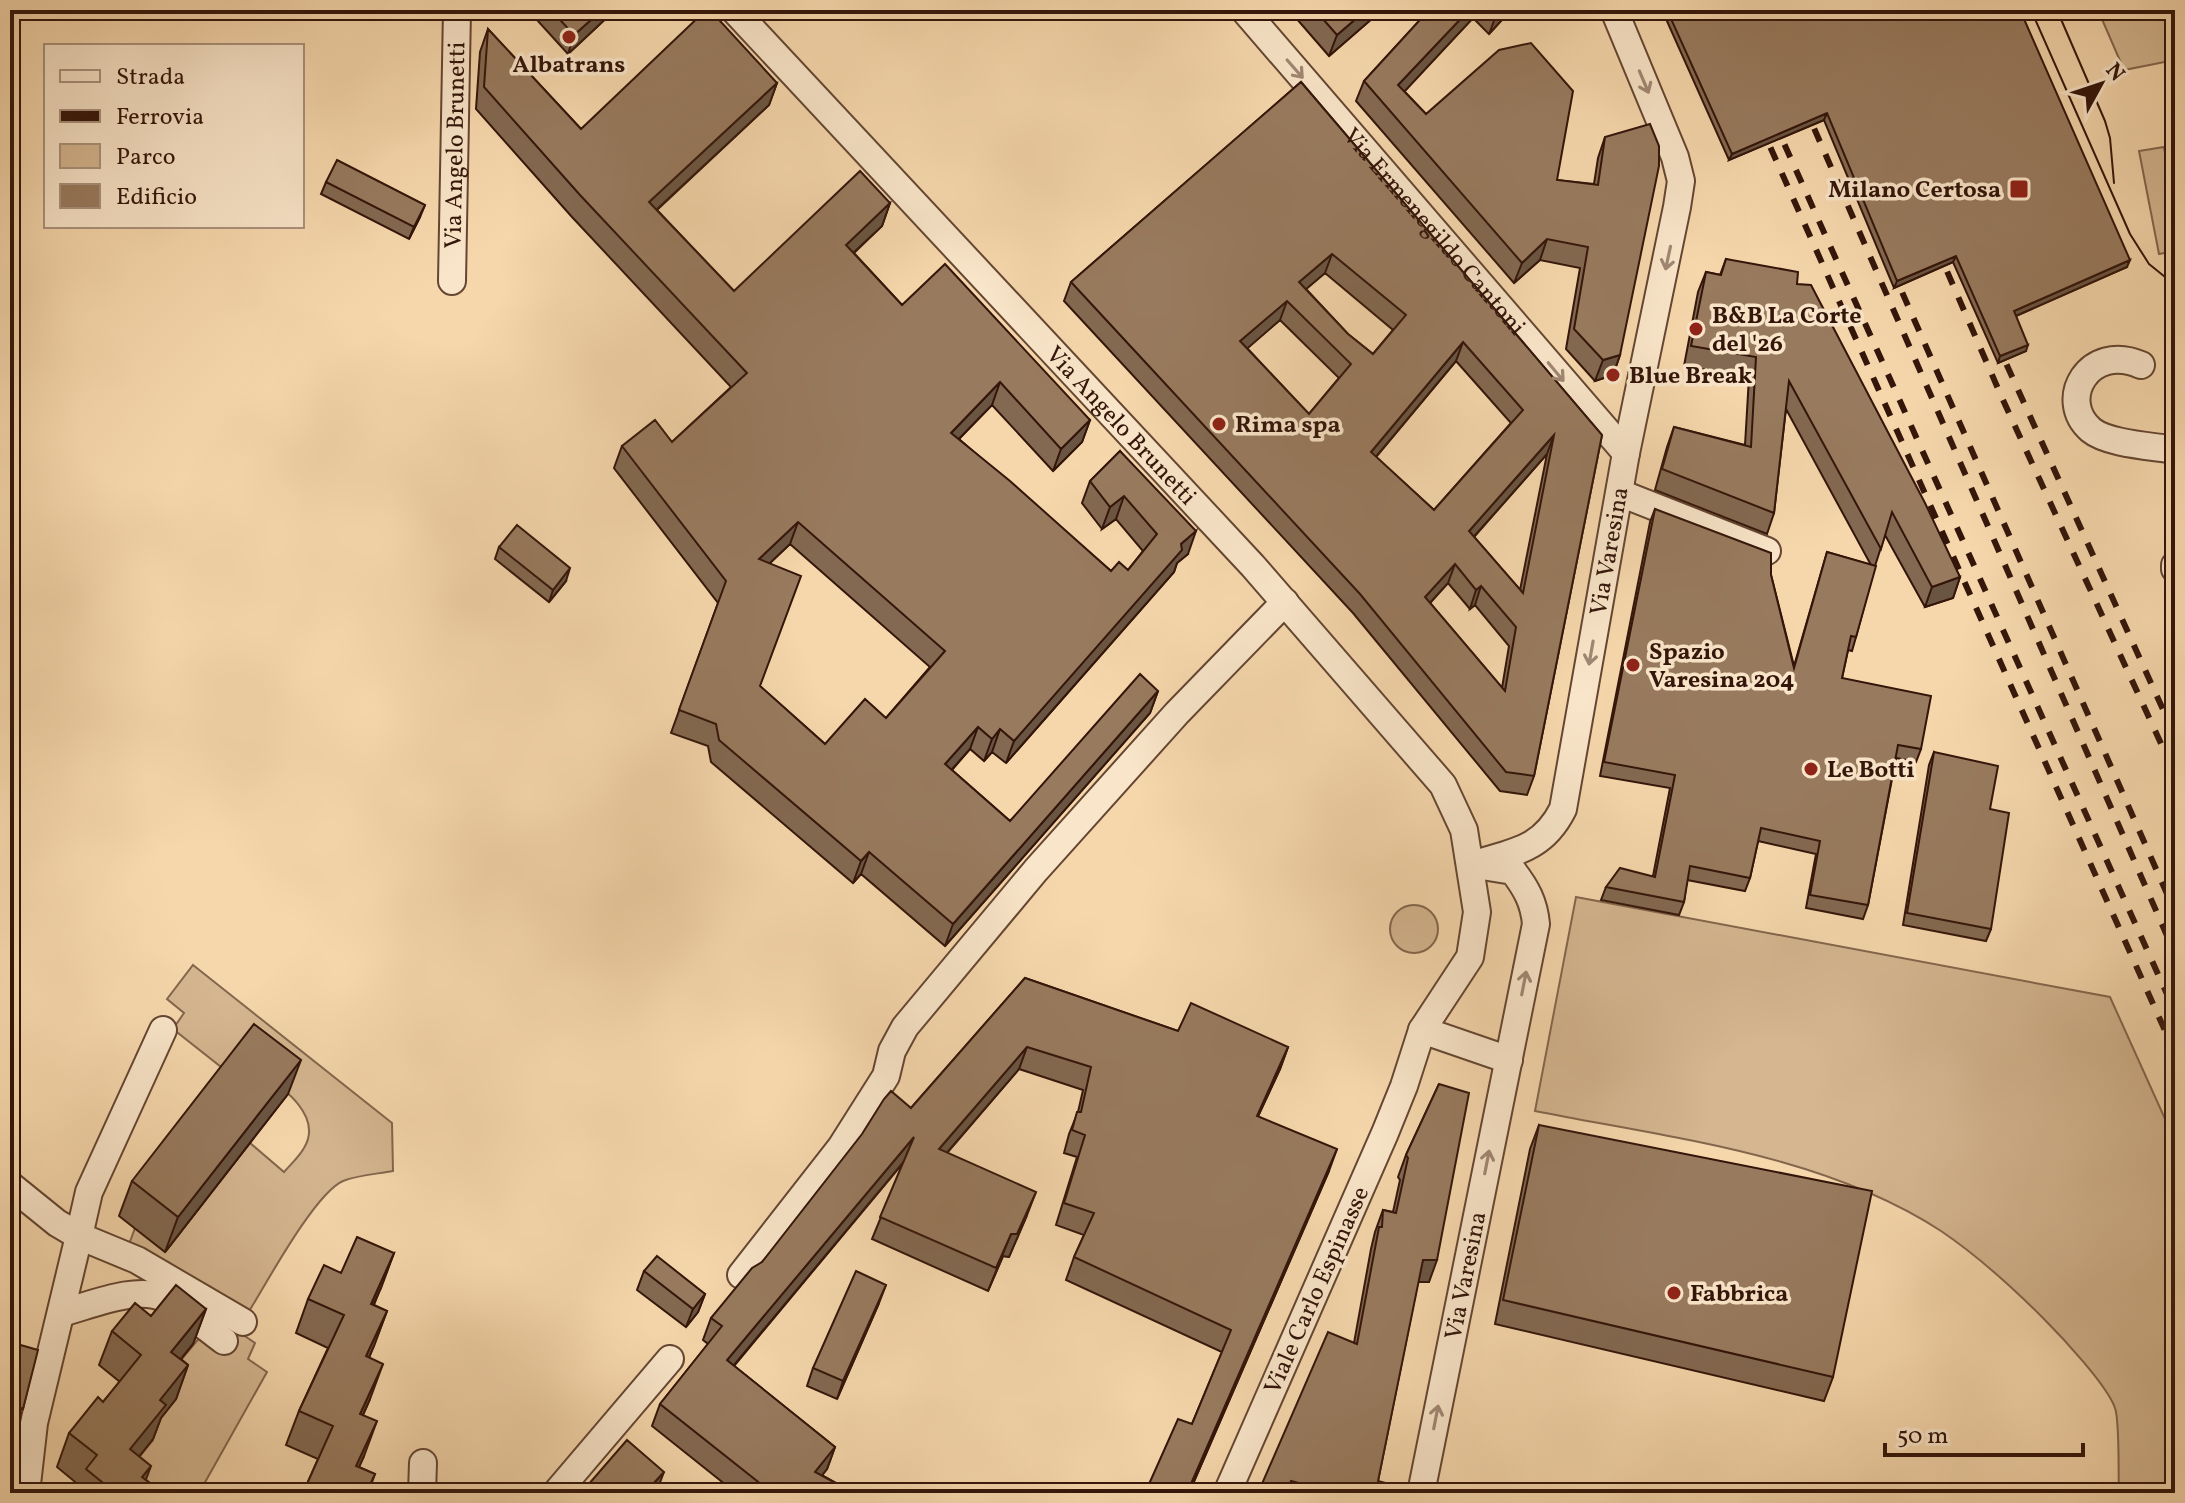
<svg xmlns="http://www.w3.org/2000/svg" width="2185" height="1503" viewBox="0 0 2185 1503" font-family="Vollkorn,serif">
<rect width="100%" height="100%" fill="#f6d7ac"/>
<filter id="stains"><feTurbulence type="fractalNoise" baseFrequency=".0025" numOctaves="4"/><feColorMatrix values="0 0 0 0 .2 0 0 0 0 .09 0 0 0 0 .02 0 0 0 .5 -.17"/></filter>
<radialGradient id="worn" r=".72"><stop offset=".6" stop-color="#630" stop-opacity="0"/><stop offset="1" stop-color="#630" stop-opacity=".3"/></radialGradient>
<path fill="#d5b690" stroke="#84664d" stroke-width="2" d="M2098 10H2175V60L2124 70Z
M2164 147 2175 208V251L2159 254 2139 151Z
M1576 897 2110 997 2175 1141V1493H2119C2118 1475 2120 1422 2115 1408 2107 1385 2061 1336 2043 1318 2012 1287 1978 1256 1941 1231 1823 1154 1670 1138 1535 1111Z
M1390 929a24 24 0 1 1 48 0a24 24 0 1 1-48 0Z
M193 965 392 1123 393 1171C377 1174 358 1175 343 1181 315 1193 266 1284 248 1313L128 1247 135 1228 166 1251 250 1143 284 1172C290 1165 299 1157 304 1148 327 1110 267 1078 242 1058L230 1074 173 1029 184 1013 167 999Z
M239 1332 255 1343 248 1359 267 1372 199 1493H129L117 1484 153 1440 159 1386 201 1336 215 1347Z"/>
<g fill="none" stroke-linecap="round" stroke-linejoin="round">
<g stroke="#644632" stroke-width="30">
<g id="minor">
<path id="s1" d="M734 10 1253 566 1443 785 1464 830 1477 912 1470 957 1422 1030 1404 1086 1385 1133 1227 1493"/>
<path id="s2" d="M1244 10 1626 453"/>
<path id="s3" d="M452 281 457 10"/>
<path d="M2141 365C2089 342 2056 400 2091 430 2108 444 2153 446 2175 450"/>
<path d="M1620 493 1767 551"/>
<path d="M2175 565V569"/>
<path id="s4" d="M1471 865C1512 852 1542 851 1563 809L1626 453 1677 207 1681 181 1675 157 1614 10"/>
<path d="M163 1030 89 1192 79 1236 137 1260 243 1322"/>
<path d="M1422 1030 1509 1060"/>
<path d="M10 1185 57 1223 79 1236 34 1423 26 1493"/>
<path d="M741 1275 841 1147 886 1076 892 1051 905 1027 1036 870 1177 713 1285 602"/>
<path d="M61 1313C89 1306 137 1285 163 1298 185 1309 205 1327 224 1341"/>
<path d="M422 1493 423 1463"/>
<path d="M556 1493 670 1359"/>
<path id="s5" d="M1421 1493 1536 924C1534 902 1526 888 1513 871L1482 866"/>
</g>
</g>
<use href="#minor" stroke="#f9e5c9" stroke-width="26"/>
<path stroke="#33150a" stroke-width="2" d="M2031 10 2130 234 2149 264 2175 285
M2057 10 2105 121 2110 138 2114 183"/>
<path stroke="#33150a" stroke-width="6" stroke-dasharray="14 14" stroke-linecap="butt" d="M1803 103 2175 954
M1773 119 2175 1012
M1759 122 2175 1053
M1936 246 2003 400 2175 774
M1891 267 2175 912
M1995 339 2175 736"/>
</g>
<path fill="#836951" stroke="#33150a" stroke-width="2" fill-rule="evenodd" d="M540 10H615L568 54 537 20Z
M1289 10H1382L1329 56Z
M1412 10H1511L1489 34 1473 18 1404 91 1426 114 1557 180 1594 184 1598 158 1605 137 1620 355 1613 375 1595 381 1566 349 1580 268 1540 260 1514 283 1356 101 1364 81 1420 20Z
M1537 10H1561L1540 18Z
M1662 10H2020L2127 267 2016 316 2026 351 1998 363 1953 262 1894 288 1824 120 1729 160Z
M488 29 581 129 777 83 769 105 657 210 734 291 890 203 882 226 854 253 902 305 1090 420 1082 442 1053 471 992 405 959 439 1111 571 1128 570 1143 551 1116 519 1102 529 1082 503 1090 481 1120 451 1188 554 1177 563 1174 572 1006 763 992 752 984 761 970 749 952 770 1010 821 1158 691 1150 713 945 946 861 874 853 883 711 762 708 746 671 733 718 603 614 468 622 446 672 442 731 387 572 217 476 109 480 52ZM790 544 930 667 886 718 825 744 760 686 770 563Z
M1301 82 1602 435 1534 776 1527 795 1500 791 1353 613 1064 301 1071 282ZM1325 273 1393 330 1373 354 1348 334 1306 289ZM1280 320 1339 378 1309 414 1247 348ZM1456 361 1511 423 1434 510 1376 457ZM1547 454 1520 590 1474 537ZM1448 583 1470 609 1475 605 1509 646 1502 688 1430 603Z
M326 182 420 217 409 239 321 194Z
M1726 259 1797 284 1960 577 1953 598 1925 607 1885 535 1875 566 1856 637 1852 651 1848 650 1842 678 1921 749 1916 762 1896 758 1868 905 1863 919 1806 908 1816 854 1758 841 1750 878 1745 891 1687 880 1684 902 1679 915 1601 900 1606 887 1653 876 1670 788 1600 776 1650 522 1655 509 1771 575 1794 666 1827 552 1871 565 1786 409 1774 513 1767 534 1655 490 1667 447 1674 427 1745 445 1749 377 1684 366 1698 292 1706 272 1720 275Z
M499 547 566 581 549 602 495 559Z
M1934 752 1990 809 1991 929 1986 941 1903 925 1929 765Z
M1025 978 1178 1031 1288 1047 1280 1069 1258 1116 1329 1171 1189 1493H1145L1192 1424 1222 1352 1066 1280 1074 1257 1084 1235 1056 1225 1077 1157 1064 1153 1069 1134 1078 1112 1083 1090 1019 1069 947 1153 1027 1215 1009 1257 1003 1256 988 1291 872 1239 903 1163 734 1366 835 1447 827 1469 822 1475 854 1493H736L652 1426 660 1404 708 1344 703 1340 711 1318 762 1262 911 1108Z
M1439 1084 1429 1282H1418L1378 1481 1391 1493H1258L1354 1343 1371 1249 1375 1232 1383 1210 1393 1212 1400 1180 1398 1177 1406 1155Z
M288 1094 165 1252 119 1216 132 1181Z
M1539 1125 1833 1377 1824 1401 1495 1324 1530 1149Z
M394 1253 374 1305 387 1311 369 1358 370 1399 363 1415 364 1456 359 1467 375 1474 368 1493H299L307 1484 318 1459 286 1445 299 1411 328 1348 296 1333 308 1299 341 1273Z
M644 1271 705 1294 698 1312 686 1327 637 1290Z
M879 1303 837 1399 807 1386 813 1368Z
M206 1309 193 1344 181 1359 188 1365 176 1399 161 1418 153 1439 139 1457 146 1480 163 1493H77L80 1486 57 1467 69 1433 103 1402 120 1382 99 1365 112 1331 151 1316Z"/>
<path fill="#6a5542" stroke="#33150a" stroke-width="2" d="M602 10H615L568 54 574 35Z
M1366 10H1382L1329 56 1337 35Z
M1469 10H1476L1473 18 1391 106 1398 85Z
M1500 10H1511L1489 34 1497 13Z
M1543 10H1561L1540 18Z
M777 83 769 105 641 224 649 202Z
M1827 113 1824 120 1729 160 1732 154Z
M890 203 882 226 838 267 846 245Z
M425 205 420 217 409 239 414 227Z
M1547 239 1540 260 1514 283 1522 263Z
M1332 254 1325 273 1292 301 1299 282Z
M1956 256 1953 262 1894 288 1897 281Z
M2130 260 2127 267 2011 318 2014 311Z
M1287 301 1280 320 1234 360 1240 341Z
M1463 342 1456 361 1364 471 1371 452Z
M2028 345 2026 351 1998 363 2000 356Z
M1620 355 1613 375 1595 381 1603 360Z
M1000 382 992 405 943 455 951 433Z
M1090 420 1082 442 1053 471 1061 449Z
M1554 435 1547 454 1462 550 1469 531Z
M1124 496 1116 519 1102 529 1110 507Z
M798 522 790 544 751 581 759 559Z
M1196 531 1188 554 1177 563 1174 572 1006 763 1014 741 1181 544Z
M1455 564 1448 583 1418 616 1425 597Z
M570 568 566 581 549 602 553 590Z
M1960 577 1953 598 1925 607 1932 587Z
M1481 586 1475 605 1470 609 1476 590Z
M1158 691 1150 713 945 946 953 924Z
M978 727 970 749 937 786 945 764Z
M1000 729 992 752 984 761 992 739Z
M869 852 861 874 853 883 861 861Z
M1027 1047 1019 1069 931 1171 939 1149Z
M1288 1047 1280 1069 1248 1138 1257 1116Z
M301 1060 288 1094 165 1252 178 1217Z
M914 1137 906 1159 719 1383 727 1360Z
M1337 1149 1329 1171 1189 1493H1187Z
M1036 1192 1027 1215 1009 1257 1003 1256 988 1291 1011 1234Z
M394 1253 381 1288 358 1338 371 1304Z
M1423 1260H1437L1429 1282H1414Z
M886 1285 879 1303 837 1399 843 1381Z
M705 1294 698 1312 686 1327 693 1309Z
M206 1309 193 1344 159 1386 171 1352Z
M387 1311 374 1346 354 1391 366 1356Z
M383 1364 370 1399 348 1448 360 1414Z
M188 1365 176 1399 161 1418 153 1439 117 1484 130 1449 160 1400Z
M377 1421 364 1456 347 1493 356 1466Z
M835 1447 827 1469 808 1493 815 1472Z
M151 1466 141 1493 142 1477Z
M664 1472 656 1493 652 1485Z"/>
<path fill="#987a5e" stroke="#33150a" stroke-width="2" fill-rule="evenodd" d="M551 10H602L574 35Z
M706 10H710L777 83 649 202 734 291 860 171 890 203 846 245 902 305 945 264 1090 420 1061 449 1000 382 951 433 1010 481 1111 571 1119 562 1128 570 1157 534 1124 496 1110 507 1090 481 1120 451 1196 531 1181 544 1182 550 1014 741 1000 729 992 739 978 727 945 764 1010 821 1140 674 1158 691 953 924 869 852 861 861 719 740 716 724 679 710 726 581 622 446 655 420 672 442 747 373 580 195 484 87 488 29 581 129ZM798 522 945 651 886 718 865 699 825 744 760 686 801 576 759 559Z
M1315 10H1366L1337 35Z
M1429 10H1469L1398 85 1426 114 1499 50 1531 43 1573 91 1557 180 1598 185 1605 137 1650 124 1659 146V166L1620 355 1603 360 1574 329 1588 247 1547 239 1522 263 1364 81Z
M1667 10H2020L2130 260 2014 311 2028 345 2000 356 1956 256 1897 281 1827 113 1732 154Z
M1301 82 1602 435 1534 776 1506 772 1360 594 1071 282ZM1332 254 1406 315 1373 354 1348 334 1299 282ZM1287 301 1351 364 1309 414 1240 341ZM1463 342 1523 410 1434 510 1371 452ZM1554 435 1523 593 1469 531ZM1455 564 1476 590 1481 586 1516 627 1505 691 1425 597Z
M337 160 425 205 414 227 326 182Z
M1726 259 1798 272 1797 284 1811 285 1925 503 1960 577 1932 587 1892 512 1881 549 1789 381 1774 513 1662 469 1674 427 1751 447 1756 357 1691 346 1706 272 1721 275Z
M1655 509 1771 553V575L1794 668 1827 552 1876 566 1856 637 1851 636 1842 678 1931 696 1921 749 1898 745 1868 905 1810 895 1820 841 1761 828 1750 878 1690 866 1684 902 1606 887 1620 868 1655 877 1675 775 1604 762Z
M517 525 570 568 553 590 499 547Z
M1934 752 1998 766 1990 809 2009 813 1991 929 1907 913Z
M1025 978 1178 1031 1191 1003 1288 1047 1257 1116 1337 1149 1187 1493H1145L1178 1419 1192 1424 1231 1330 1074 1257 1094 1213 1064 1203 1085 1135 1072 1130 1077 1112H1081L1091 1067 1027 1047 939 1149 1036 1192 1017 1234H1011L996 1268 880 1217 914 1137 727 1360 835 1447 815 1472 854 1493H770L771 1492 660 1404 722 1326 711 1318 752 1268 762 1262 862 1134 884 1099 891 1091 911 1108Z
M254 1024 301 1060 178 1217 132 1181Z
M1439 1084 1469 1093 1437 1260H1423L1378 1481 1393 1485 1391 1493H1336L1291 1481 1286 1493H1258L1328 1332 1357 1344 1379 1227H1382L1383 1210 1396 1213 1408 1158 1406 1155Z
M1539 1125 1872 1191 1833 1377 1503 1300Z
M357 1237 394 1253 371 1304 387 1311 366 1356 383 1364 360 1414 377 1421 356 1466 375 1474 366 1493H299L303 1483 307 1484 333 1426 299 1411 344 1315 308 1299 324 1265 341 1273Z
M657 1256 705 1294 693 1309 644 1271Z
M856 1271 886 1285 843 1381 813 1368Z
M176 1285 206 1309 171 1352 188 1365 160 1400 166 1405 130 1449 151 1466 142 1477 163 1493H103L108 1487 86 1469 97 1455 69 1433 98 1397 103 1402 141 1355 112 1331 135 1303 151 1316Z
M10 1342 38 1350 23 1409 21 1408 15 1493H10Z
M627 1440 664 1472 652 1485 662 1493H581Z"/>
<defs><path id="oneway-shaft" d="M-6 0H5M1.5-3L5.5 0L1.5 3" fill="none" stroke-width="1.6" stroke-linecap="round" stroke-linejoin="round" transform="scale(2)"/></defs>
<g stroke="#a08773">
<use href="#oneway-shaft" transform="translate(1295 69) rotate(49)"/>
<use href="#oneway-shaft" transform="translate(1644 82) rotate(67)"/>
<use href="#oneway-shaft" transform="translate(1668 258) rotate(102)"/>
<use href="#oneway-shaft" transform="translate(1556 372) rotate(50)"/>
<use href="#oneway-shaft" transform="translate(1591 653) rotate(100)"/>
<use href="#oneway-shaft" transform="translate(1524 983) rotate(-79)"/>
<use href="#oneway-shaft" transform="translate(1487 1162) rotate(-79)"/>
<use href="#oneway-shaft" transform="translate(1436 1417) rotate(-79)"/>
</g>
<g fill="#8f2418" stroke="#f9e5c9" stroke-width="3">
<circle cx="569" cy="37" r="8"/>
<rect x="2009" y="179" width="20" height="20" rx="4"/>
<circle cx="1696" cy="329" r="8"/>
<circle cx="1613" cy="375" r="8"/>
<circle cx="1219" cy="424" r="8"/>
<circle cx="1633" cy="665" r="8"/>
<circle cx="1811" cy="769" r="8"/>
<circle cx="1674" cy="1293" r="8"/>
</g>
<g text-anchor="middle" stroke-width="7" stroke-linejoin="round" paint-order="stroke">
<g font-size="24" font-weight="bold" fill="#33150a" stroke="#f9e5c9" text-anchor="start">
<text x="569" y="72" text-anchor="middle">Albatrans</text>
<text x="2001" y="197" text-anchor="end">Milano Certosa</text>
<text x="1712" y="323">B&amp;B La Corte<tspan x="1712" dy="28">del '26</tspan></text>
<text x="1629" y="383">Blue Break</text>
<text x="1235" y="432">Rima spa</text>
<text x="1649" y="659">Spazio<tspan x="1649" dy="28">Varesina 204</tspan></text>
<text x="1827" y="777">Le Botti</text>
<text x="1690" y="1301">Fabbrica</text>
</g>
<g font-size="24" fill="#33150a" stroke="#f9e5c9">
<text dy="8" stroke="none"><textPath href="#s3" startOffset="136">Via Angelo Brunetti</textPath></text>
<text dy="8" stroke="none"><textPath href="#s2" startOffset="292">Via Ermenegildo Cantoni</textPath></text>
<text dy="8" stroke="none"><textPath href="#s1" startOffset="568">Via Angelo Brunetti</textPath></text>
<text dy="8" stroke="none"><textPath href="#s4" startOffset="374">Via Varesina</textPath></text>
<text dy="8" stroke="none"><textPath href="#s5" startOffset="222">Via Varesina</textPath></text>
<text transform="translate(1316 1290) rotate(-66)" y="8">Viale Carlo Espinasse</text>
</g>
</g>
<rect width="2185" height="1503" fill="none" stroke="#f6d7ac" stroke-width="40"/>
<rect x="12" y="12" width="2161" height="1479" fill="none" stroke="#33150a" stroke-width="4"/>
<rect x="20" y="20" width="2145" height="1463" fill="none" stroke="#33150a" stroke-width="2"/>
<rect x="44" y="44" width="260" height="184" fill="#f9e5c9" stroke="#aa927d" stroke-width="2"/>
<rect x="60" y="70" width="40" height="12" fill="#f9e5c9" stroke="#aa927d" stroke-width="2"/>
<text x="116" y="84" font-size="24" fill="#33150a">Strada</text>
<rect x="60" y="110" width="40" height="12" fill="#33150a" stroke="#aa927d" stroke-width="2"/>
<text x="116" y="124" font-size="24" fill="#33150a">Ferrovia</text>
<rect x="60" y="144" width="40" height="24" fill="#d5b690" stroke="#aa927d" stroke-width="2"/>
<text x="116" y="164" font-size="24" fill="#33150a">Parco</text>
<rect x="60" y="184" width="40" height="24" fill="#987a5e" stroke="#aa927d" stroke-width="2"/>
<text x="116" y="204" font-size="24" fill="#33150a">Edificio</text>
<g transform="translate(2101 84) rotate(50)" stroke="#f9e5c9" stroke-width="6" paint-order="stroke">
<path d="M0-6L14 30L0 20L-14 30Z" fill="#33150a"/>
<text y="-12" font-size="22" font-weight="bold" text-anchor="middle" fill="#33150a">N</text>
</g>
<path d="M1885 1443v12h198v-12" fill="none" stroke="#33150a" stroke-width="4"/>
<text x="1897" y="1443" font-size="24" fill="#33150a" stroke="#f9e5c9" stroke-width="6" paint-order="stroke">50 m</text>
<rect width="100%" height="100%" filter="url(#stains)"/>
<rect width="100%" height="100%" fill="url(#worn)"/>
</svg>
